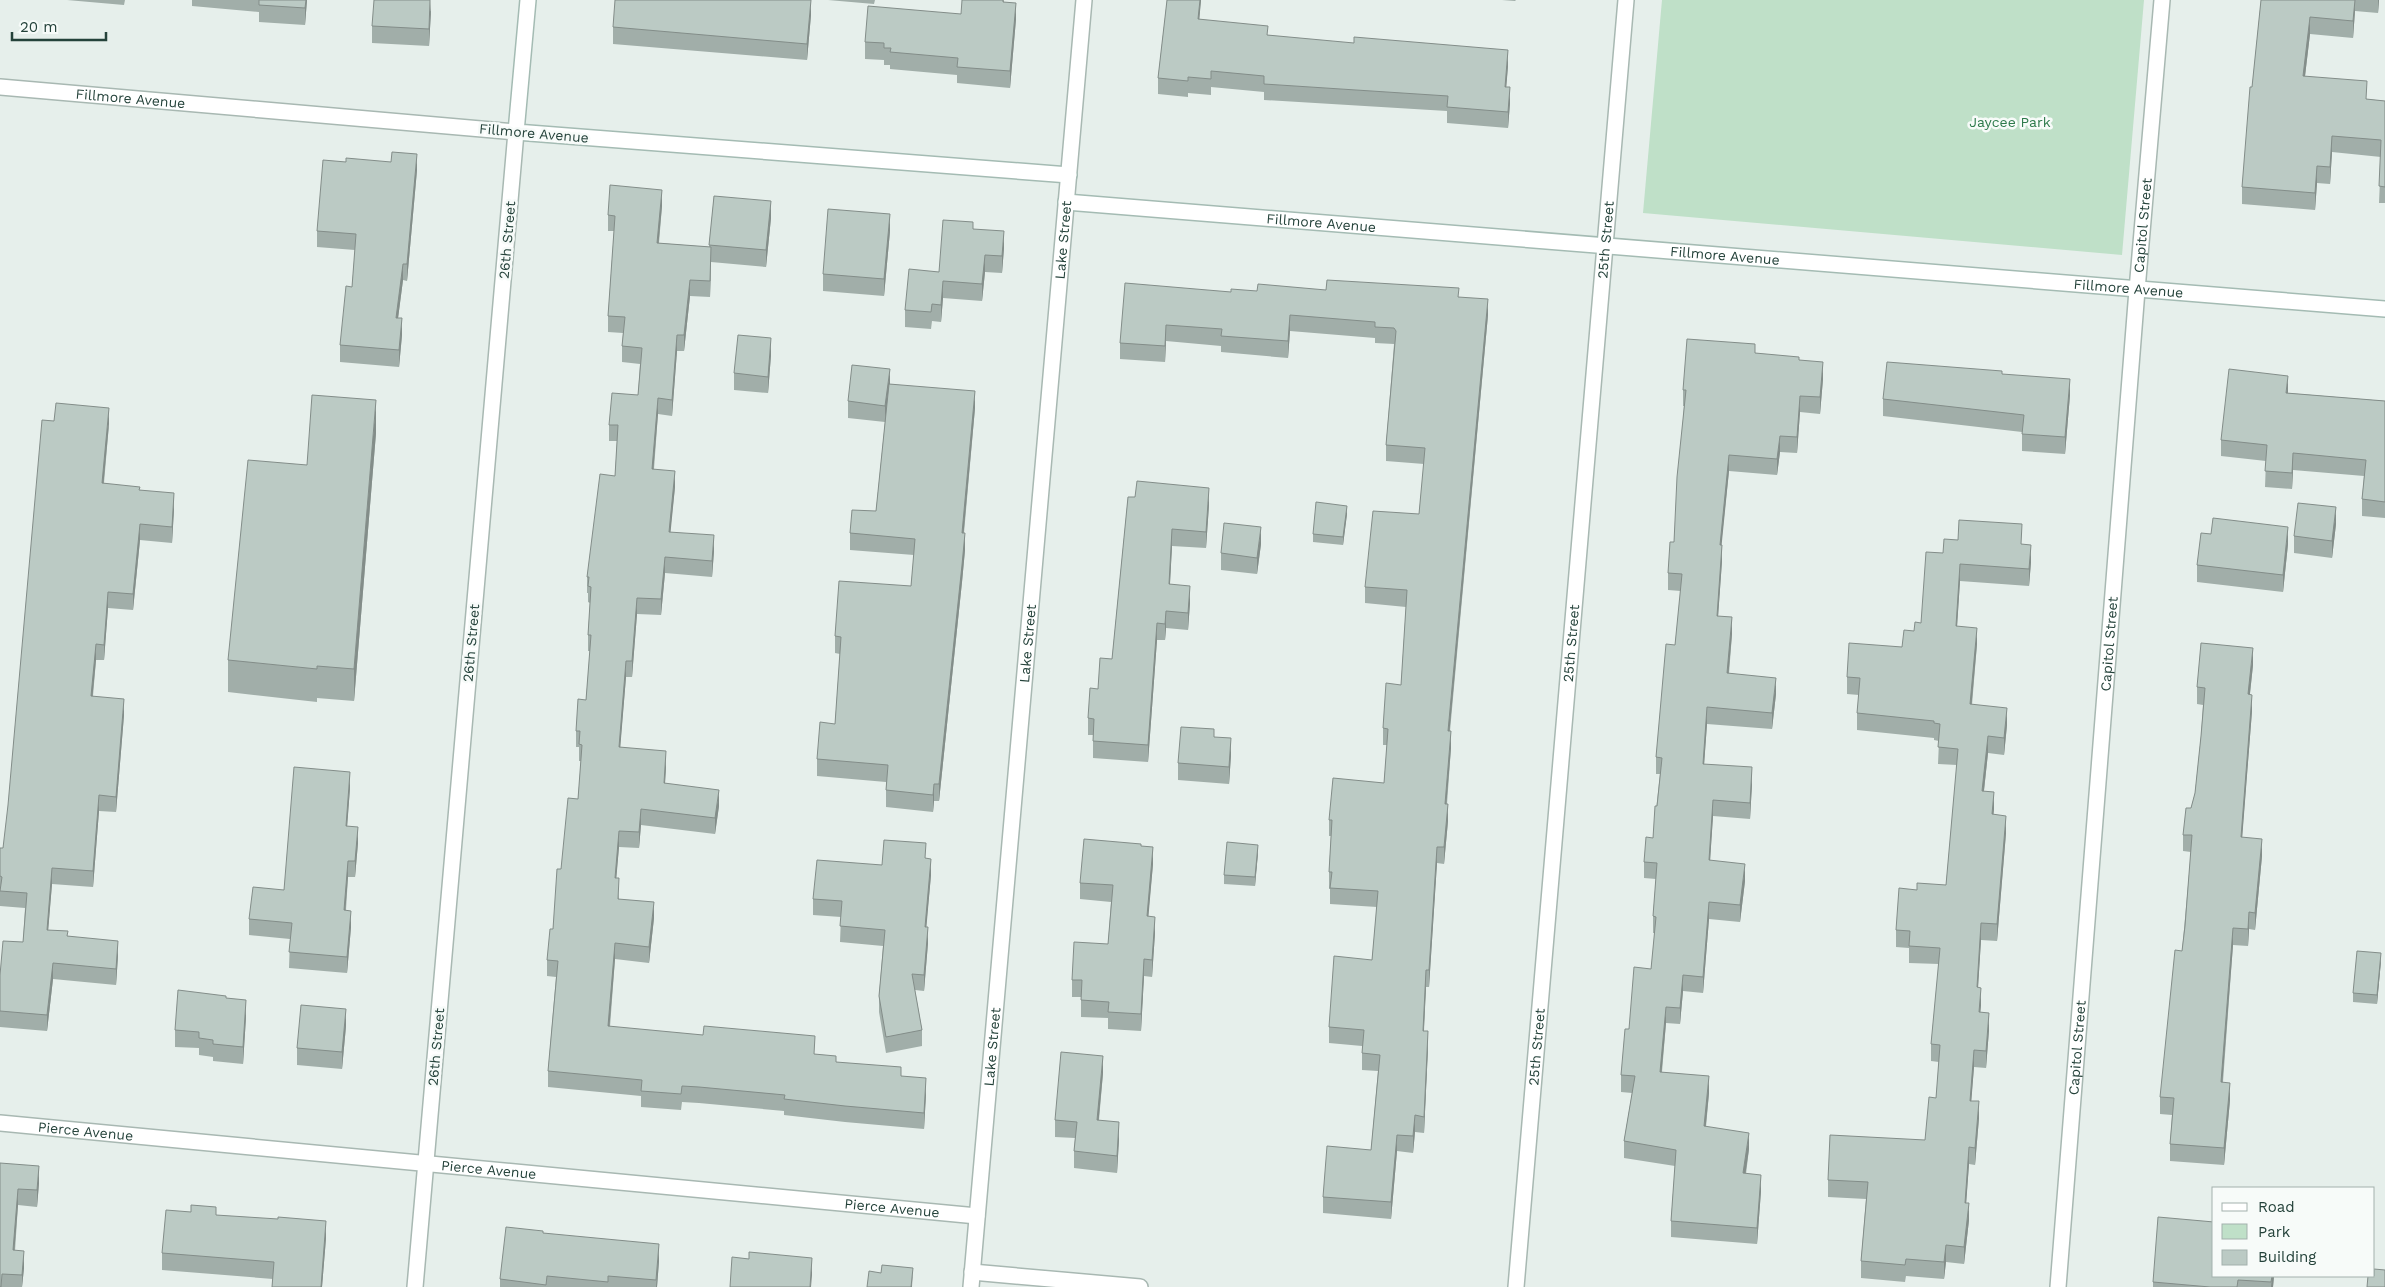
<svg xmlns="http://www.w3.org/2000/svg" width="2385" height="1287" viewBox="0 0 2385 1287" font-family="'Work Sans',sans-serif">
<rect width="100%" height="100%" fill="#e6efeb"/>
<path fill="#bfe0c8" d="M1662 0H2144L2122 255 1643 213Z"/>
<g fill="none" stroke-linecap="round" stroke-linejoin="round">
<g stroke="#a8b8b2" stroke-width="18">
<g id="street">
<path id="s1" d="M0 87 516 132 415 1287"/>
<path id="s2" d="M0 1123 977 1216"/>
<path d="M972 1272 1140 1287"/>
<path id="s3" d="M971 1287 1084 0"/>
<path id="s4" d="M1516 1287 1626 0"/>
<path id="s5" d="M2058 1287 2137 290 2162 0"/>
</g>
</g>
<g stroke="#a4bbb3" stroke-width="18">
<g id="secondary">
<path d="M528 0 516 132 1069 175"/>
<path id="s6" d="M1066 202 2385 309"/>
</g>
</g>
<use href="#street" stroke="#fff" stroke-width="15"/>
<use href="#secondary" stroke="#fff" stroke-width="15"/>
</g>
<path fill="#a1aea9" d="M67 0H125L124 5Z
M187 0H307L305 25 259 22V12L192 6V0Z
M828 0H875L874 4Z
M1004 0V2L1016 19 1010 88 957 83V75L890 69V65H884V60L865 59V42L961 14Z
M1167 0H1201L1199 19 1268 35 1508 66 1506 87 1510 103 1508 128 1447 123V111L1264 100V92L1211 87V95L1188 93V97L1158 94V78Z
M1502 0H1516L1515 1Z
M2261 0H2379L2378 13 2355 11 2353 38 2310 34 2305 76 2367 99 2385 101V203H2379L2381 157 2332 152 2330 184 2317 183 2315 210 2242 204V187Z
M431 11 429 46 372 43V26Z
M811 15 807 60 613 44V27Z
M346 162 417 170 407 281 403 280 398 318 402 335 399 367 340 362V345L352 287 355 250 317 247V231Z
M714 196 771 218 766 267 711 262 710 297 690 296 684 351H677L672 416 658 414 654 469 675 487 670 532 714 551 712 577 665 573 661 615 637 614 632 677H626L620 747 666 767 665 783 719 806 715 834 641 825 639 848 619 847 616 878 619 899 654 918 649 963 615 959 610 1027 815 1054 836 1062 901 1076 926 1094 924 1129 845 1122 784 1115V1111L699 1103 682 1102 681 1110 641 1107V1096L548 1087V1071L556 977 547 976V960L553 929 561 869 578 799 581 761H579V747H576V731L586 700 590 651H588V635L590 603 588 602V593H587V577L615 476 617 441H609V425L638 395 640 364 622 362V346L623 333 608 332V316L614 231H608V215L662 206 659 243 709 247Z
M973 229 1004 248 1002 273 985 272 982 301 943 298 941 322 932 321 931 329 905 327V310L939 272Z
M890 231 884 296 823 291V274Z
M1326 290 1459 297 1488 315 1450 731 1451 748 1447 804 1448 821 1444 864 1437 863 1429 987H1426L1424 1031 1428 1048 1424 1133 1415 1132 1413 1153 1397 1151 1391 1219 1323 1213V1197L1371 1150 1378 1071 1362 1070V1046L1329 1043V1027L1372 960 1377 907 1330 904V889H1329V872L1331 836H1329V820L1384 783 1387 745H1383V728L1401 685 1406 607 1365 603V587L1419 514 1424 464 1386 461V445L1394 344 1375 343V338L1290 331 1288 358 1221 352V346L1166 341 1165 362 1120 359V343L1231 292Z
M1755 353 1799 360 1823 379 1820 414 1800 412 1797 453 1780 452 1777 475 1729 471 1721 545 1722 561 1718 616 1732 634 1729 674 1776 694 1772 729 1707 724 1704 764 1752 784 1750 819 1713 816 1710 860 1745 881 1740 922 1709 919 1703 993 1683 991 1680 1024 1666 1023 1662 1072 1709 1093 1706 1127 1749 1149 1746 1174 1761 1191 1757 1244 1671 1237V1221L1675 1166 1624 1158V1141L1632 1093 1621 1092V1075L1629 1029 1651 969 1655 933H1653V916L1656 879 1644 878V862L1653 838 1660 774H1656V757L1675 645 1681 591 1668 590V573L1674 542 1684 406H1683V390Z
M771 355 768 393 734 390V373Z
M2002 374 2070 395 2065 454 2022 451V432L1883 416V399Z
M890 384 975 408 964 533 965 550 962 582 939 801H934L933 812 886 807V782L817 776V759L835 724 840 654 835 653V636L911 586 914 555 850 550V533L876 511 885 422 848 418V401Z
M2288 393 2385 401V518L2362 516V499L2364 476 2293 470 2292 489 2265 487 2266 461 2221 456V440Z
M109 424 104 483 140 490 174 509 172 543 140 540 133 610 108 608 104 660H96L93 696 124 715 116 812 99 811 93 887 52 884 48 930 68 936 118 956 116 985 53 979 47 1031 0 1027V975L23 942 25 908 0 906V848H3Z
M376 433 354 701 317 698V702L228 692V660L307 465Z
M1128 497 1209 505 1206 548 1172 546 1170 584 1190 603 1188 630 1166 628 1165 640H1157L1148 762 1093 758V735H1088V718L1098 689 1112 659Z
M1347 514 1343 545 1313 542V534Z
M2336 524 2332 558 2294 553V536Z
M1261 544 1257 574 1221 570V553Z
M2022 544 2031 562 2029 586 1960 581 1957 626 1977 644 1972 705 2007 725 2004 755 1988 753 1984 791 1994 809 1993 815 2006 833 1997 941 1981 940 1978 987 1981 1005 1980 1012 1989 1030 1986 1068 1974 1067 1971 1101 1979 1118 1975 1165 1969 1164 1966 1203 1969 1220 1964 1264 1946 1262 1944 1279 1906 1276 1905 1282 1861 1278V1261L1866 1199 1828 1197V1180L1925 1140 1936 1098 1939 1062 1931 1061V1044L1939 964 1909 963V948L1896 947V930L1917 890 1946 885 1957 765 1938 764 1939 741 1934 740V738L1857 730V713L1859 695 1847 694V677L1902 647 1921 623 1943 553Z
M2288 544 2283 592 2197 582V565Z
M2253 665 2250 694 2252 711 2242 837 2262 856 2255 930 2249 929 2248 946 2233 945 2223 1082 2230 1100 2224 1165 2170 1161V1144L2172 1115 2160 1114V1097L2182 951 2191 852 2183 851V835L2191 808 2195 793 2201 736 2203 705 2197 704V687Z
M1214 737 1231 755 1229 784 1178 780V763Z
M350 788 347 826 358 843 355 877H348L346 910 351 927 347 973 289 968 290 939 249 935V919L284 890Z
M1141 846 1153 864 1148 916 1155 933 1152 977 1144 976 1141 1031 1108 1029V1018L1081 1017V997H1072V980L1108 944 1111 902 1080 899V883Z
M1258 853 1255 886 1224 884V875Z
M926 858 931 875 926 927 928 943 924 991 915 990 922 1030V1046L886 1053 879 1012V996L883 946 840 942 841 917 813 915V899L882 865Z
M2381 961 2377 1004 2353 1002V993Z
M226 998 246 1017 243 1064 213 1061V1057L199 1055V1048L175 1047V1030Z
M346 1026 342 1069 297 1065V1048Z
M1103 1073 1099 1120 1119 1139 1117 1173 1074 1168V1151L1075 1138 1055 1137V1120Z
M0 1163 39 1183 37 1207 18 1205 15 1251 24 1268 22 1287H0Z
M216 1215 326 1238 322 1287H272L273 1279 162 1270V1253Z
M543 1233 659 1261 657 1287H500V1279Z
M2214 1276H2274L2273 1287H2153V1282Z"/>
<path fill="#838d89" d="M306 0H307L305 25V8Z
M431 0V11L429 46V29Z
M811 0V15L807 60V44Z
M1200 0H1201L1198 35V19Z
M2355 0V11L2353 38V21Z
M2378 0H2379L2378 13Z
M1016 3V19L1010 88V71Z
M2310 17V34L2303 93V76Z
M1508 50V66L1505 103V87Z
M1510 87V103L1508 128V112Z
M2332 136V152L2330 184V167Z
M417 154V170L407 281V264Z
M2317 166V183L2315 210V193Z
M662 190V206L657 259V243Z
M771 201V218L766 267V250Z
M890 214V231L884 296V279Z
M1004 231V248L1002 273V256Z
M711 247V263L710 297V281Z
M985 255V272L982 301V284Z
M403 264V280L396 334V318Z
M690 280V296L684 351V335Z
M943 281V298L941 322V305Z
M1488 299V315L1448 747V731Z
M1290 315V331L1288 358V341Z
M402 318V335L399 367V350Z
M1166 325V341L1165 362V346Z
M677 335V351L672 416V400Z
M771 338V355L768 393V377Z
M1823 362V379L1820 414V397Z
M890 369V386L885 423V406Z
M2288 376V392L2286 409V393Z
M2070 379V395L2065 454V437Z
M975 391V408L962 550V533Z
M1800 396V412L1797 453V437Z
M658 398V414L652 485V469Z
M376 400V433L354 701V669Z
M109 408V424L102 499V483Z
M1780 436V452L1777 475V459Z
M2293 453V470L2292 489V473Z
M1729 455V471L1720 561V545Z
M675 471V487L669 548V532Z
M1209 488V505L1206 548V532Z
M174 493V509L172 543V527Z
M1347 506V514L1343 545V537Z
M2336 507V524L2332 558V541Z
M140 524V540L133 610V594Z
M1261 527V544L1257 574V558Z
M2288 527V544L2283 592V575Z
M1172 529V546L1169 601V584Z
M965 533V550L962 582 939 801V784Z
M714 535V551L712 577V561Z
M1722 545V561L1717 632V616Z
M2031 545V562L2029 586V569Z
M665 557V573L661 615V599Z
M1960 564V581L1956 643V626Z
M1190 586V603L1188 630V613Z
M108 592V608L104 660V645Z
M637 598V614L632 677V661Z
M1166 611V628L1165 640V624Z
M1732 617V634L1727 690V673Z
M1157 623V640L1148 762V745Z
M1977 628V644L1970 721V704Z
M96 644V660L91 711V696Z
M2253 648V665L2248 711V694Z
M626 661V677L619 763V747Z
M1776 678V694L1772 729V713Z
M2252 695V711L2241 853V837Z
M124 699V715L116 812V797Z
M1707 707V724L1703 780V764Z
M2007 708V725L2004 755V738Z
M1451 731V748L1445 820V804Z
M1988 736V753L1982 808V791Z
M1231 738V755L1229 784V767Z
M666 751V767L664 799V783Z
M1752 767V784L1750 819V803Z
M350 772V788L346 842V826Z
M934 784V801L933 812V795Z
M719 790V806L715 834V818Z
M1994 792V809L1992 831V814Z
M99 795V811L93 887V871Z
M1713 800V816L1709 877V860Z
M1448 804V821L1444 864V847Z
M641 809V825L639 848V832Z
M2006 816V833L1997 941V924Z
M358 827V843L355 877V861Z
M619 831V847L615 894V878Z
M2262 839V856L2255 930V913Z
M1258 845V853L1255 886V877Z
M1153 847V864L1147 933V916Z
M1437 847V863L1429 987V970Z
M931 859V875L925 943V927Z
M348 861V877L344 926V910Z
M1745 864V881L1740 922V905Z
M52 868V884L47 945V930Z
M654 902V918L649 963V947Z
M1709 902V919L1703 993V977Z
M351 911V927L347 973V957Z
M2249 912V929L2248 946V929Z
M1155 917V933L1152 977V960Z
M1981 923V940L1977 1004V987Z
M928 927V943L924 991V975Z
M2233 928V945L2221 1099V1082Z
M118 941V956L116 985V969Z
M615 943V959L608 1043V1026Z
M2381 953V961L2377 1004V995Z
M1144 959V976L1141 1031V1014Z
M53 963V979L47 1031V1015Z
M1426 970V987L1423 1047V1031Z
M1683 975V991L1680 1024V1008Z
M1981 988V1005L1979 1029V1012Z
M246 1000V1017L243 1064V1047Z
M1666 1007V1023L1660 1088V1072Z
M346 1009V1026L342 1069V1052Z
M1989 1013V1030L1986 1068V1051Z
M1428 1031V1048L1424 1133V1117Z
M1974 1050V1067L1970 1118V1101Z
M1103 1056V1073L1097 1137V1120Z
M1709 1076V1093L1704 1143V1126Z
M926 1078V1094L924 1129V1113Z
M2230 1083V1100L2224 1165V1148Z
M1979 1101V1118L1975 1165V1148Z
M1415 1115V1132L1413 1153V1136Z
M1119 1122V1139L1117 1173V1156Z
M1749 1133V1149L1743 1190V1173Z
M1397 1135V1151L1391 1219V1202Z
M1969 1147V1164L1965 1220V1203Z
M39 1166V1183L37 1207V1190Z
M1761 1175V1191L1757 1244V1228Z
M18 1189V1205L13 1267V1250Z
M1969 1203V1220L1964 1264V1247Z
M326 1221V1238L322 1287H321Z
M659 1244V1261L657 1287H656Z
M1946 1245V1262L1944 1279V1262Z
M24 1251V1268L22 1287V1275Z
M812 1258V1275L811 1287H810Z
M913 1268 912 1287H911Z
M2272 1276H2274L2273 1287H2271Z"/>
<path fill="#bbcac4" stroke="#838d89" d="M259 0H306L305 8 259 5Z
M374 0H430L429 29 372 26Z
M615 0H811L807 44 613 27Z
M962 0H1003V2L1016 3 1010 71 957 67 958 58 890 52 891 48H884V43L865 42 868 6 961 14Z
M1167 0H1200L1198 19 1268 26 1267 35 1354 43V37L1508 50 1505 87H1510L1508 112 1447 107 1448 96 1264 84V76L1211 71V79L1188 77V81L1158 78Z
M2261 0H2355L2353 21 2310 17 2303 76 2367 81 2366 99 2385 101V187L2379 186 2381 140 2332 136 2330 167 2317 166 2315 193 2242 187 2250 87H2252Z
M392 152 417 154 407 264H403L396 318H402L399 350 340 345 346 286 352 287 356 234 317 231 323 160 346 162V158L391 162Z
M610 185 662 190 657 243 711 247 710 281 690 280 684 335H677L672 400 658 398 652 469 675 471 669 532 714 535 712 561 665 557 661 599 637 598 632 661H626L619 747 666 751 664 783 719 790 715 818 641 809 639 832 619 831 615 878H619L618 899 654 902 649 947 615 943 608 1026 703 1035 704 1026 815 1036 814 1054 836 1056V1062L901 1067V1076L926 1078 924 1113 845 1106 784 1099 785 1095 699 1087 682 1086 681 1094 641 1091 642 1080 548 1071 558 961 547 960 550 929H553L557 869H561L568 798 578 799 582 745 579 744 580 731H576L578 699 586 700 591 635H588L591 587 588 586 589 577H587L600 474 615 476 618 425H609L612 393 638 395 642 348 622 346 625 317 608 316 615 216 608 215Z
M714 196 771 201 766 250 709 245Z
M828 209 890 214 884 279 823 274Z
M943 220 973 222V229L1004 231 1002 256 985 255 982 284 943 281 941 305 932 304 931 312 905 310 909 269 939 272Z
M1327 280 1459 288 1458 297 1488 299 1448 731H1451L1445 804H1448L1444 847H1437L1429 970H1426L1423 1031H1428L1424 1117 1415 1115 1413 1136 1397 1135 1391 1202 1323 1197 1327 1146 1371 1150 1380 1055 1362 1053 1364 1030 1329 1027 1334 956 1372 960 1378 891 1330 888 1332 872H1329L1332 820H1329L1333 778 1384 783 1388 729 1383 728 1386 683 1401 685 1407 590 1365 587 1373 511 1419 514 1425 448 1386 445 1396 331 1394 328 1375 327V322L1290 315 1288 341 1221 336 1222 329 1166 325 1165 346 1120 343 1125 283 1231 292V289L1257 291 1258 284 1326 290Z
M738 335 771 338 768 377 734 373Z
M1687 339 1755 344V353L1799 357V360L1823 362 1820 397 1800 396 1797 437 1780 436 1777 459 1729 455 1720 545H1722L1717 616 1732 617 1727 673 1776 678 1772 713 1707 707 1703 764 1752 767 1750 803 1713 800 1709 860 1745 864 1740 905 1709 902 1703 977 1683 975 1680 1008 1666 1007 1660 1072 1709 1076 1704 1126 1749 1133 1743 1173 1761 1175 1757 1228 1671 1221 1676 1150 1624 1141 1635 1076 1621 1075 1625 1029H1629L1634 967 1651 969 1656 917 1653 916 1657 863 1644 862 1646 837 1653 838 1655 806H1657L1662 758 1656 757 1666 644 1675 645 1682 574 1668 573 1670 542H1674L1677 477 1686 390H1683Z
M1887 362 2002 371V374L2070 379 2065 437 2022 434 2024 415 1883 399Z
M852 365 890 369 885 406 848 401Z
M2229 369 2288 376 2286 393 2385 401V502L2362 499 2366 460 2293 453 2292 473 2265 471 2267 445 2221 440Z
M889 384 975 391 962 533H965L962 565 939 784H934L933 795 886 790 888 765 817 759 820 722 835 724 841 637 835 636 839 581 911 586 915 539 850 533 852 510 876 511Z
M312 395 376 400 354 669 317 666V669L228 660 248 460 307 465Z
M56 403 109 408 102 483 140 487 139 490 174 493 172 527 140 524 133 594 108 592 104 645 96 644 91 696 124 699 116 797 99 795 93 871 52 868 47 930 68 931 67 936 118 941 116 969 53 963 47 1015 0 1011V975L3 941 23 942 27 893 0 891 2 877 0 876V848H3L8 805 42 420 54 421Z
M1137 481 1209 488 1206 532 1172 529 1169 584 1190 586 1188 613 1166 611 1165 624 1157 623 1148 745 1093 741 1094 719 1088 718 1090 688 1098 689 1100 658 1112 659 1128 497H1135Z
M1316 502 1347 506 1343 537 1313 534Z
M2298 503 2336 507 2332 541 2294 536Z
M2213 518 2288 527 2283 575 2197 565 2201 533 2211 534Z
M1959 520 2022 524 2021 544 2031 545 2029 569 1960 564 1956 626 1977 628 1970 704 2007 708 2004 738 1988 736 1982 791 1994 792 1992 814 2006 816 1997 924 1981 923 1977 987 1981 988 1979 1012 1989 1013 1986 1051 1974 1050 1970 1101H1979L1975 1148 1969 1147 1965 1203H1969L1964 1247 1946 1245 1944 1262 1906 1259 1905 1265 1861 1261 1868 1182 1828 1180 1830 1135 1925 1140 1929 1097 1936 1098 1940 1045 1931 1044 1940 948 1909 946 1910 931 1896 930 1899 888 1917 890V883L1946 885 1958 749 1938 747 1940 724 1934 723V721L1857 713 1860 678 1847 677 1849 643 1902 647 1904 630 1914 631 1915 622 1921 623 1926 552 1943 553 1944 539 1958 540Z
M1224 523 1261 527 1257 558 1221 553Z
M2201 643 2253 648 2248 694 2252 695 2241 837 2262 839 2255 913 2249 912 2248 929 2233 928 2221 1082 2230 1083 2224 1148 2170 1144 2174 1098 2160 1097 2175 950 2182 951 2185 926 2192 835H2183L2186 808H2191L2195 793 2201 736 2205 688 2197 687Z
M1181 727 1214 729V737L1231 738 1229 767 1178 763Z
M294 767 350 772 346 826 358 827 355 861H348L344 910 351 911 347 957 289 952 292 923 249 919 253 887 284 890Z
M1084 839 1141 844V846L1153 847 1147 916 1155 917 1152 960 1144 959 1141 1014 1108 1012 1109 1002 1081 1000 1082 980H1072L1074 942 1108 944 1113 885 1080 883Z
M884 840 926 843 925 858 931 859 925 927H928L924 975 912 974 922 1030 886 1037 879 996 885 930 840 926 842 901 813 899 817 860 882 865Z
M1227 842 1258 845 1255 877 1224 875Z
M2357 951 2381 953 2377 995 2353 993Z
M178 990 226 996V998L246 1000 243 1047 213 1044V1040L199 1038V1032L175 1030Z
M301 1005 346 1009 342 1052 297 1048Z
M1061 1052 1103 1056 1097 1120 1119 1122 1117 1156 1074 1151 1077 1122 1055 1120Z
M0 1163 39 1166 37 1190 18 1189 13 1250 24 1251 22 1275 2 1274 1 1287H0Z
M191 1205 216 1207V1215L278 1219V1217L326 1221 321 1287H272L274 1262 162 1253 166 1210 191 1212Z
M2158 1217 2214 1222V1276H2272L2271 1282 2238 1280 2237 1287H2210L2153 1282Z
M506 1227 543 1231V1233L659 1244 656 1280 608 1276V1282L547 1276 546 1285 500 1279Z
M749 1252 812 1258 810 1287H730L732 1257 749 1259Z
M882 1265 913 1268 911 1287H867L869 1271 881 1273Z
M2374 1269 2385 1270V1287H2367L2368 1276H2374Z"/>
<g text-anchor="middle" stroke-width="5" stroke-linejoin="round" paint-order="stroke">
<g font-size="14" fill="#24423a" stroke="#f7fbf9">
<text dy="5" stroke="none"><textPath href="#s1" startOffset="131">Fillmore Avenue</textPath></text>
<text transform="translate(534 133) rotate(5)" y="5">Fillmore Avenue</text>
<text dy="5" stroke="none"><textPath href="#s6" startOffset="256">Fillmore Avenue</textPath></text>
<text dy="5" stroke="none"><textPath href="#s5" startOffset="1065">Capitol Street</textPath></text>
<text transform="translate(507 240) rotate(-85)" y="5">26th Street</text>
<text dy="5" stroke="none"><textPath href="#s3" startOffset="1051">Lake Street</textPath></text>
<text dy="5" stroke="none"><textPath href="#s4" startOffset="1051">25th Street</textPath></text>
<text dy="5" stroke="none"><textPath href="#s6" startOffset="661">Fillmore Avenue</textPath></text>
<text dy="5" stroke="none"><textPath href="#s6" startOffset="1066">Fillmore Avenue</textPath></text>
<text transform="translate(471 643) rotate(-85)" y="5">26th Street</text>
<text dy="5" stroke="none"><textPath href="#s3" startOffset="646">Lake Street</textPath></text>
<text dy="5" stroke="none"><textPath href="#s4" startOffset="646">25th Street</textPath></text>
<text dy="5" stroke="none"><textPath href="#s5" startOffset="645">Capitol Street</textPath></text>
<text transform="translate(436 1047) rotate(-85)" y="5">26th Street</text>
<text dy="5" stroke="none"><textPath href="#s3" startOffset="241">Lake Street</textPath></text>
<text dy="5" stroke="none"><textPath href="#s4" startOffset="241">25th Street</textPath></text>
<text dy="5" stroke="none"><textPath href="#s5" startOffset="240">Capitol Street</textPath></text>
<text dy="5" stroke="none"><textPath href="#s2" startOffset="86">Pierce Avenue</textPath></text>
<text dy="5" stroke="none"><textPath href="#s2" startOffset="491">Pierce Avenue</textPath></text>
<text dy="5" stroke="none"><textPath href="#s2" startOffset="896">Pierce Avenue</textPath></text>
</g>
<g font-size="14" fill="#2d7a4b" stroke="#f7fbf9">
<text x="2010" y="127">Jaycee Park</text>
</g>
</g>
<rect x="2212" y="1187" width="162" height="90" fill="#f7fbf9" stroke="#a3b1ad"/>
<rect x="2222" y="1203" width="25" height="8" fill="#ffffff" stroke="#a3b1ad"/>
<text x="2258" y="1212" font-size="15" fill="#24423a">Road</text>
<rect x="2222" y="1224" width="25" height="15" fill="#bfe0c8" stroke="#a3b1ad"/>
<text x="2258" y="1237" font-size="15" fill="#24423a">Park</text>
<rect x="2222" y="1250" width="25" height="15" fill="#bbcac4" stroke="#a3b1ad"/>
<text x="2258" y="1262" font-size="15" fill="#24423a">Building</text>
<path d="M12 32v8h94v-8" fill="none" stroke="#24423a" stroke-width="2.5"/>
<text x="20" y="32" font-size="15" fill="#24423a" stroke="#f7fbf9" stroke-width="4" paint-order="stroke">20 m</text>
</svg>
